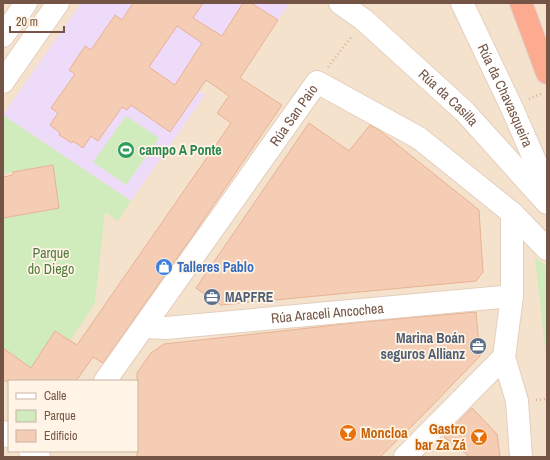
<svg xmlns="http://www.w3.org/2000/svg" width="550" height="460" viewBox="0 0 550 460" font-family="'Archivo Narrow',sans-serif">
<rect width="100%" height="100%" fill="#fef1de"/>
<path fill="#f5e2cc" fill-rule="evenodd" d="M3 3H547V457H3ZM9 381H137V451H9Z"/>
<path fill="#eedbf9" d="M81 3H243L222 35 212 30 187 67 193 87 205 95 131 201 3 115Z
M251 3H290L278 20Z"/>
<path fill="#d0ebbc" d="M3 115 131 201 118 221 105 212 95 303 70 341 55 331 31 368 3 348V218L59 208 52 165 3 174Z
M126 116 159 138 126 185 93 162Z
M535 257 547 266V367Z"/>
<path fill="#f5ccb4" stroke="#e8b293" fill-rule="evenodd" d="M133 3H203L193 18 222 36 243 3H251L278 20 240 78 282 105 191 238 103 363 93 357 76 381H3V348L31 368 55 331 77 345 231 123 217 113 229 96 206 80 170 132 131 105 127 110 122 107 98 141 91 136 83 148 73 141 72 143 59 135 60 133 50 125 58 113 51 108 75 74 69 70 85 46 91 50 115 15 122 20ZM177 26 202 43 175 85 149 67Z
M309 123 349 151 370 125 379 130 479 210 483 272 476 281 221 305 196 288Z
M53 165 59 208 3 218V177L13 175V172Z
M476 312 480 356 421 417 380 457H137V373L151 353 164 344 363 322Z
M472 408 497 434 500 457H470L444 437Z"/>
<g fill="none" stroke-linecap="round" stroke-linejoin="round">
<g stroke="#e4cebd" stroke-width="24">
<g id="minor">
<path id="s1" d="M340 3 364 20 465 112 547 203"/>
<path id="s2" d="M462 3 511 106 547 188"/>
<path d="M3 36 26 3"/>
<path d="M3 82 58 3"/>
<path d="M512 213V296L504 357 517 401 521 457"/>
<path id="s3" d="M144 327 166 328 512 296"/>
<path id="s4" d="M105 381 317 82 419 138 512 213 547 249"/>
<path d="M3 432 9 436"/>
<path d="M30 451 39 457"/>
<path d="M405 457 504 357"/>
</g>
</g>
<g stroke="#ded6d2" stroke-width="24">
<path id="highway" d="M521 3 547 73"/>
</g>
<path stroke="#d9b097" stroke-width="2.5" stroke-dasharray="1 3" stroke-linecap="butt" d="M328 67 352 36
M529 99 543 93
M536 400 547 399"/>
<use href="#minor" stroke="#fff" stroke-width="22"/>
<use href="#highway" stroke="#fcaa90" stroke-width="22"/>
</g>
<defs>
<g id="stadium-disc" transform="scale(0.9)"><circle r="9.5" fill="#2e9e5b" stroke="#fff4e5"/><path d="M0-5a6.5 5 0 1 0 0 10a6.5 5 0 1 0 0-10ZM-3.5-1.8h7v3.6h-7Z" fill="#fff"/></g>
<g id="shop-disc" transform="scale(0.9)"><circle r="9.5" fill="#3f7fe0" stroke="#fff4e5"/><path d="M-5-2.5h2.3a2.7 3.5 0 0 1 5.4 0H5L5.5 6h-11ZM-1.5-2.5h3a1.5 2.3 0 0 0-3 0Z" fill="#fff"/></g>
<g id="office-disc" transform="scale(0.9)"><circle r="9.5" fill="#5c6f8a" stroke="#fff4e5"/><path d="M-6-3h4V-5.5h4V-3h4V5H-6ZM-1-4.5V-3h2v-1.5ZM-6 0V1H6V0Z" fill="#fff"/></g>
<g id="bar-disc" transform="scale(0.9)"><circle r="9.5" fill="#e8710a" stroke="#fff4e5"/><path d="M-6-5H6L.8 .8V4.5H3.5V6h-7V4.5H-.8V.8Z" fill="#fff"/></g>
</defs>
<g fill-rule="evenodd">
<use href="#stadium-disc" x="126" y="150"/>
<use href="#shop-disc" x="164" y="267"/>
<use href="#office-disc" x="212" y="297"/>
<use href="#office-disc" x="478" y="346"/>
<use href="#bar-disc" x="348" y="433"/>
<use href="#bar-disc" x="479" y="437"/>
</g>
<g text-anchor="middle" stroke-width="3.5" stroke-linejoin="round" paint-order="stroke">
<g font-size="14" fill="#745545" stroke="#fff4e5">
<text dy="5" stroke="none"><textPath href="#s2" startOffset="102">Rúa da Chavasqueira</textPath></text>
<text dy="5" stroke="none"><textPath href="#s1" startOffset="144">Rúa da Casilla</textPath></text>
<text dy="5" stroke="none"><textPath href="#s4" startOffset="326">Rúa San Paio</textPath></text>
<text dy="5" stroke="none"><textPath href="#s3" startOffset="184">Rúa Araceli Ancochea</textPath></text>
</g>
<g font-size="14" font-weight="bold" fill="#27864d" stroke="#fff4e5" text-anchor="start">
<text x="139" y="155">campo A Ponte</text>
</g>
<g font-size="14" fill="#507b3c" stroke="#fff4e5">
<text x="51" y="258">Parque<tspan x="51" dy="16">do Diego</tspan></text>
</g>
<g font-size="14" font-weight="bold" fill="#366cbe" stroke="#fff4e5" text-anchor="start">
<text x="177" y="272">Talleres Pablo</text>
</g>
<g font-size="14" font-weight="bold" fill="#4e5e75" stroke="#fff4e5" text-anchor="start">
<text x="225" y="302">MAPFRE</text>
<text x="465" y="343" text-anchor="end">Marina Boán<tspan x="465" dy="16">seguros Allianz</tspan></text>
</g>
<g font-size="14" font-weight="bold" fill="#c56008" stroke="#fff4e5" text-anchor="end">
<text x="466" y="434">Gastro<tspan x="466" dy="16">bar Za Zá</tspan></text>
<text x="361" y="438" text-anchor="start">Moncloa</text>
</g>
</g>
<rect width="550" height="460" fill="none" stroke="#745545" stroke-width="8"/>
<rect x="8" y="380" width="130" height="72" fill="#fff4e5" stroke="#c7b4a5"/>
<rect x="16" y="393" width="20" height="6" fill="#ffffff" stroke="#c7b4a5"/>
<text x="44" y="400" font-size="12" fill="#745545">Calle</text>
<rect x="16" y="410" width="20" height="12" fill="#d0ebbc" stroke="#c7b4a5"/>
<text x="44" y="420" font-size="12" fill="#745545">Parque</text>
<rect x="16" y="430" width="20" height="12" fill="#f5ccb4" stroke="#c7b4a5"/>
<text x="44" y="440" font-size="12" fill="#745545">Edificio</text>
<path d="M10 26v6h54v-6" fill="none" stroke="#745545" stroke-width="2"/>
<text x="16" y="26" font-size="12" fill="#745545" stroke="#fff4e5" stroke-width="3" paint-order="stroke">20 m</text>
</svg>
